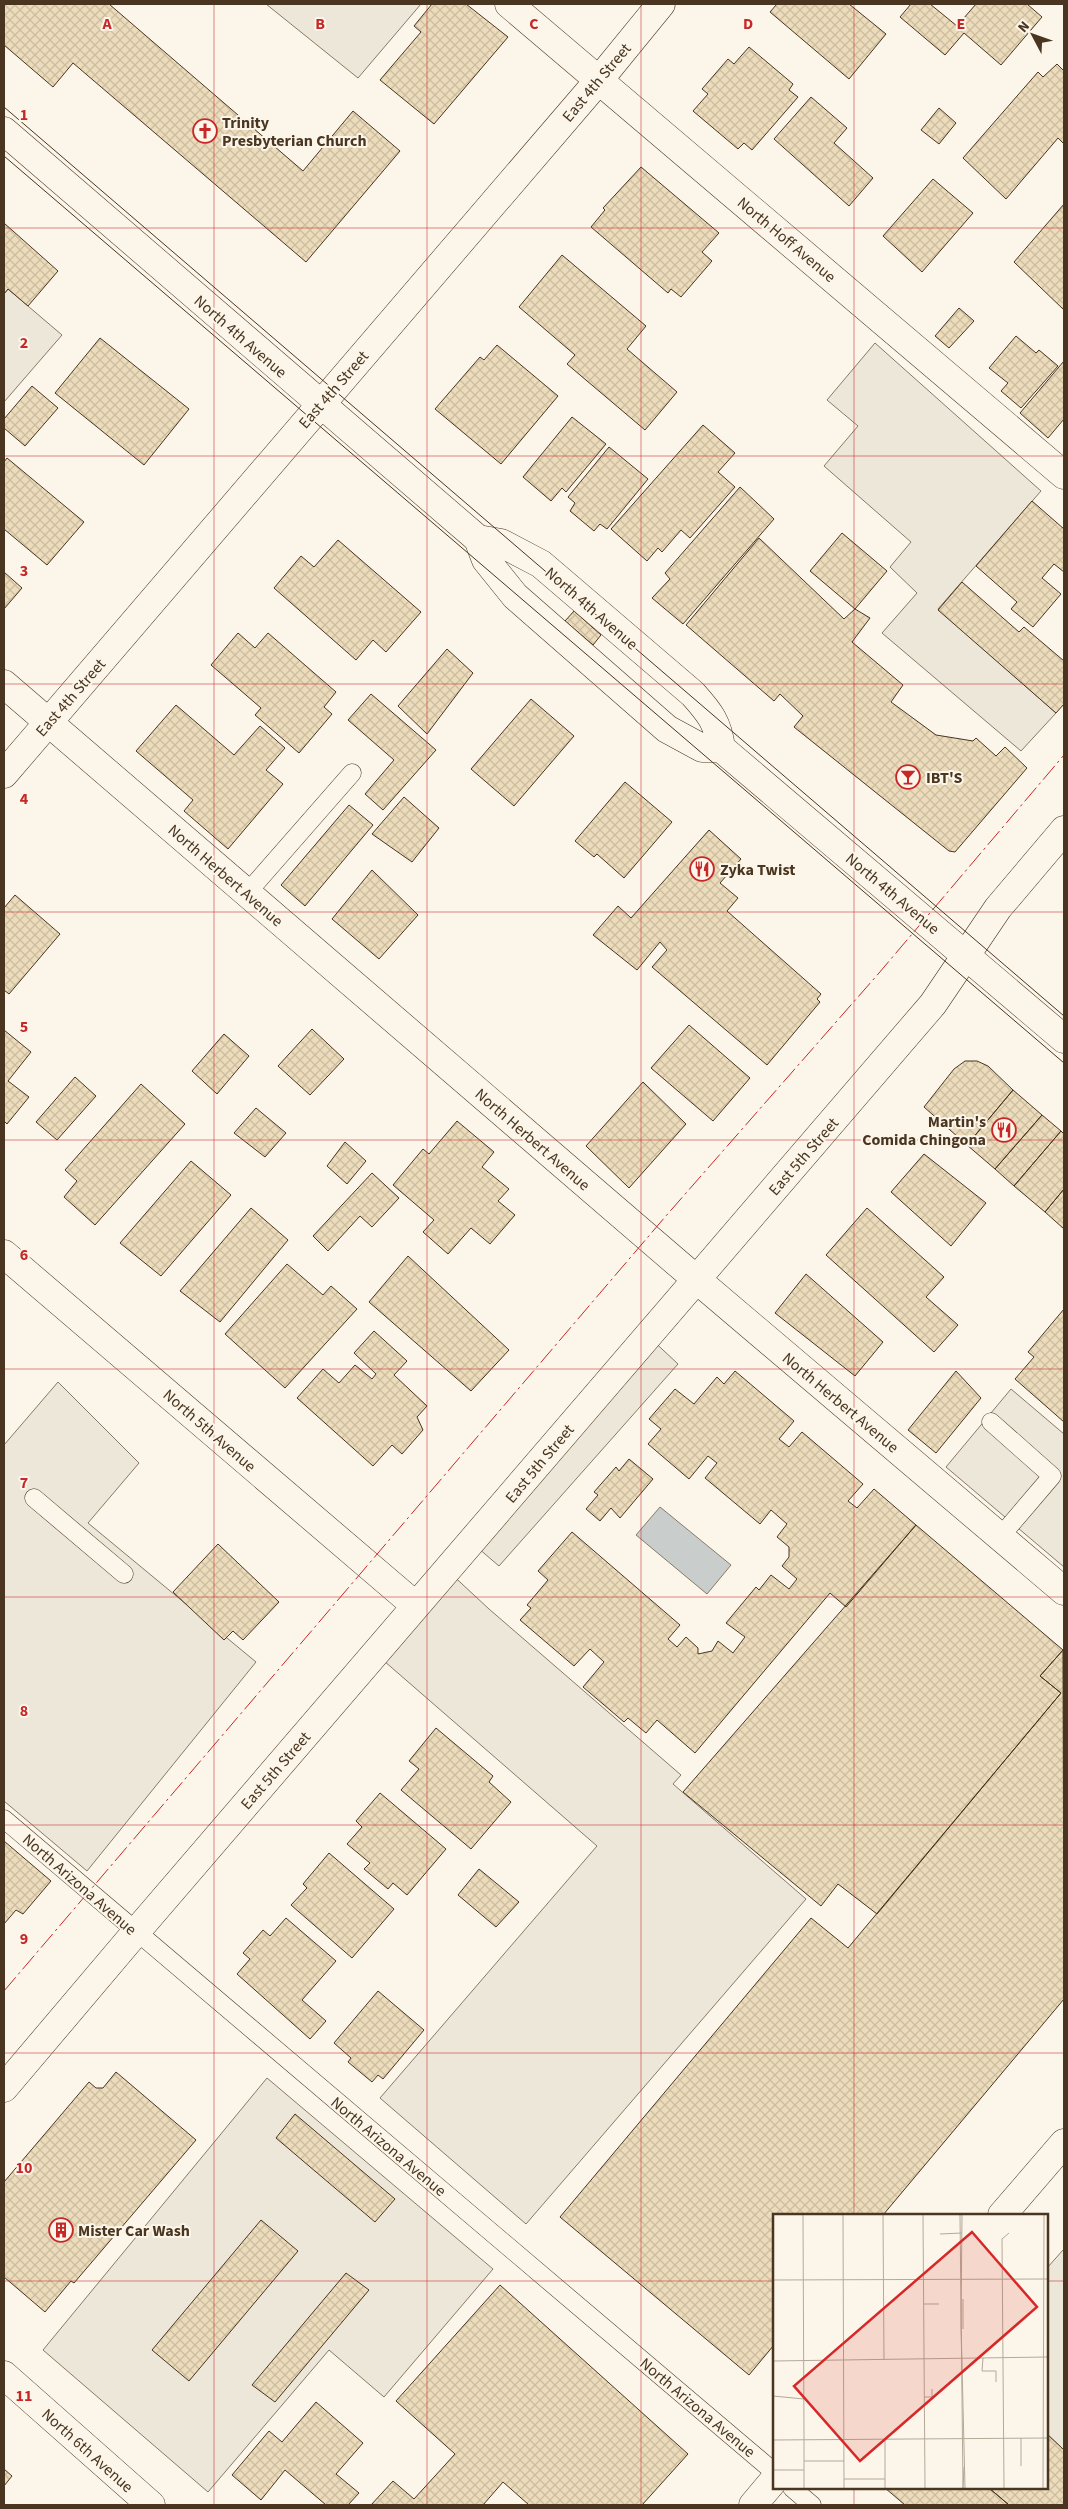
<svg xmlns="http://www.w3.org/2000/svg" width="1068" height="2509" viewBox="0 0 1068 2509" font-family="'Source Sans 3',sans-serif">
<defs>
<pattern id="building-cross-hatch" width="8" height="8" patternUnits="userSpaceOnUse" patternTransform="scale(1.25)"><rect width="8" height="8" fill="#ecdcbc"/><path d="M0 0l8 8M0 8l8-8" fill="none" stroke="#ccbda1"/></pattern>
</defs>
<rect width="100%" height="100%" fill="#fbf6e9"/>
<path fill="#ede7d9" stroke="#887966" d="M266 4H421L358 78Z
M8 289 62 335 4 402V294Z
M875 343 1041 491 938 609 1056 713 1021 751 882 633 917 593 890 567 911 542 824 466 858 426 827 400Z
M647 1335 678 1364 499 1566 471 1542Z
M58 1382 139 1463 88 1523 256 1662 87 1871 4 1801V1445Z
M1011 1389 1064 1434V1567L946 1467Z
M447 1570 489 1609 681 1775 673 1784 806 1899 526 2224 380 2098 597 1846 376 1654Z
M267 2078 493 2269 384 2397 329 2350 208 2492 43 2350Z
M1063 2250 1064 2251V2450L1047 2434V2268Z"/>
<path fill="#c9cecd" stroke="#887966" d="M660 1507 731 1565 707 1594 636 1535Z"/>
<path fill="url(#building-cross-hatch)" stroke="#4a3520" d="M4 4H109L303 171 353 111 400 151 306 262 73 63 53 87 4 45Z
M432 4H466L508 37 434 124 380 80 421 32 414 26Z
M777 4H849L886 34 849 79 770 12Z
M911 4H930L957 26 976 4H1027L1042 17 1001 65 964 33 945 55 900 17Z
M749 47 793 84 789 90 798 97 752 150 744 143 738 149 693 111 708 94 702 89 728 59 734 64Z
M1057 64 1064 71V144L1058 138 1006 199 963 158 1038 72 1043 77Z
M811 97 847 128 834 143 873 178 849 206 774 139Z
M939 108 956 123 939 144 921 130Z
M641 167 719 233 702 252 712 261 681 297 671 289 668 293 591 227 605 210 603 208Z
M933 179 973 213 922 272 883 236Z
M1064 204V310L1014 262Z
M4 223 58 271 28 306 8 289 4 294Z
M562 255 646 326 627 349 677 392 645 430 567 364 575 355 519 307Z
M959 308 974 321 949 348 935 336Z
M1016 336 1036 353 1039 350 1058 366 1021 408 1001 391 1008 383 989 368Z
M100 338 189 409 144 465 55 393Z
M497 345 558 396 501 464 435 409 480 357 484 360Z
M1064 361V419L1048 438 1020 413Z
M32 386 58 408 25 446 4 428V419Z
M572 417 606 444 566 492 562 488 551 501 523 477Z
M703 425 735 453 718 472 735 487 690 538 681 530 662 552 658 548 647 561 611 529Z
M609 447 648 479 607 529 600 524 594 531 570 511 575 503 568 497Z
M7 458 84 522 47 565 4 529V462Z
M740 487 774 519 683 624 652 598 670 579 665 573Z
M1032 501 1064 529V572L1054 564 1042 578 1061 594 1033 627 1011 609 1017 602 976 566Z
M842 533 887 571 855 609 810 571Z
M759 538 844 619 855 609 870 618 852 642 903 685 891 702 936 735 973 741 976 738 996 756 1005 747 1027 768 955 852 949 851 794 727 803 716 780 694 774 701 686 625Z
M338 540 421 612 386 652 373 640 356 660 274 588 301 556 314 567Z
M4 572 22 588 4 609Z
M962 582 1019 632 1024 627 1064 661V704L1056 713 938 610Z
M574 611 601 635 593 645 565 621Z
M238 633 255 648 268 633 336 692 324 707 332 714 299 753 255 715 261 708 211 665Z
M447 649 473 673 427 734 398 706Z
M371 694 436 750 383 810 365 794 394 760 348 720Z
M531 699 574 736 514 806 471 769Z
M176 705 234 755 260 726 285 748 266 770 283 784 228 849 184 811 193 800 136 751Z
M625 782 672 822 624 878 597 854 594 857 575 841Z
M404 797 439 828 412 862 372 834Z
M349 805 373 825 305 906 281 885Z
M709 830 741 859 720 883 738 898 727 911 821 994 817 999 820 1002 767 1065 652 967 667 950 660 942 637 970 593 935 618 906 631 918Z
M372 870 418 915 379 959 332 919Z
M15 895 60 934 9 994 4 990V908Z
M689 1025 750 1078 713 1121 651 1068Z
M312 1029 344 1059 310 1095 278 1066Z
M4 1030 31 1052 8 1081 29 1097 7 1124 4 1121Z
M224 1034 249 1056 217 1094 192 1071Z
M965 1061H977L988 1066 1013 1090 967 1145 924 1107 954 1069Z
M75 1077 96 1096 57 1140 36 1122Z
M643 1082 686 1124 629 1188 586 1146Z
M141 1084 185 1124 95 1225 64 1197 77 1181 65 1170Z
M1013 1090 1042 1115 995 1169 967 1145Z
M256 1108 286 1133 265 1157 234 1133Z
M1042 1115 1061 1131 1014 1186 995 1169Z
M457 1121 494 1152 482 1167 509 1189 498 1201 515 1215 490 1244 471 1228 448 1254 423 1232 434 1220 393 1185 423 1149 429 1154Z
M1061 1131 1064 1134V1189L1045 1212 1014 1186Z
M345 1142 366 1161 347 1184 327 1166Z
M924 1154 986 1203 951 1246 891 1192Z
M191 1161 231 1195 161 1276 120 1243Z
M372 1173 399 1198 372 1227 360 1216 328 1251 313 1236Z
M1064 1189V1229L1045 1212Z
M251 1208 288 1240 220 1322 180 1291Z
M867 1208 944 1277 926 1297 958 1325 934 1352 826 1255Z
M408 1256 509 1350 471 1391 369 1302Z
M287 1264 323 1295 331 1286 357 1309 285 1388 225 1334Z
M806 1274 883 1342 855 1376 775 1313Z
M1064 1309V1422L1015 1379 1034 1357 1028 1352Z
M374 1331 407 1361 394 1375 427 1406 417 1417 423 1430 402 1454 392 1445 373 1466 297 1398 323 1369 339 1383 355 1365 372 1379 376 1374 354 1353Z
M735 1371 794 1421 779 1439 789 1447 802 1432 863 1484 848 1501 857 1508 874 1489 916 1525 846 1607 830 1593 695 1753 657 1720 646 1733 628 1718 624 1722 583 1687 604 1662 590 1649 574 1666 520 1620 531 1608 527 1605 548 1580 538 1571 572 1532 680 1625 668 1639 677 1647 686 1637 698 1648V1654L712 1651 718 1641 733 1653 745 1637 726 1623 756 1587 759 1590 771 1575 789 1589 797 1579 782 1566 789 1557V1547L777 1537 787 1524 771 1510 760 1524 705 1478 717 1463 708 1456 689 1479 648 1444 661 1429 649 1419 675 1389 694 1404 717 1377 724 1384Z
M956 1371 981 1398 936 1453 908 1430Z
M629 1459 653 1479 620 1518 611 1508 600 1521 586 1509 598 1495 594 1492 616 1467 619 1471Z
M916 1525 1063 1650 1040 1676 1061 1693 877 1914 838 1884 821 1906 683 1792Z
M218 1544 279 1602 243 1640 233 1631 224 1640 173 1592Z
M1063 1650 1064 1999 883 2215H774V2345L749 2375 560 2217 811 1918 848 1948 1061 1693 1040 1676Z
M436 1728 493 1776 489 1782 511 1802 471 1849 401 1790 419 1769 409 1761Z
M380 1793 446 1849 407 1895 393 1883 388 1889 364 1869 370 1863 347 1844 362 1827 356 1821Z
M4 1841 51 1881 23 1914 16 1910 4 1924Z
M329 1853 394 1909 352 1958 291 1905 307 1888 303 1884Z
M479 1869 519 1902 496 1927 458 1895Z
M286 1918 336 1961 302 2000 326 2021 310 2039 237 1974 250 1959 243 1953 263 1930 270 1936Z
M378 1991 424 2030 383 2079 378 2075 372 2082 348 2062 351 2058 334 2043Z
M116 2072 196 2140 74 2283 71 2281 45 2312 4 2277V2182L89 2082 96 2088H103Z
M295 2114 395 2199 375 2222 276 2138Z
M261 2220 298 2251 189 2381 152 2350Z
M346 2273 369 2290 275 2402 252 2385Z
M500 2285 688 2454 642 2505H529L503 2482 483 2505H371L393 2481 414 2499 455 2454 396 2401Z
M316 2402 363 2443 336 2474 359 2493 348 2505H326L285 2470 261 2500 232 2475 269 2431 282 2442Z
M1047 2434 1064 2450V2505H1009L989 2488H1047Z
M4 2469 12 2476 4 2486Z
M885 2488H989L1009 2505H905Z"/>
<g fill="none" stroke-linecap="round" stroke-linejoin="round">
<g stroke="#4a3520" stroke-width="19">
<path id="lane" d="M247 893 352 773
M991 1422 1052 1476 1000 1537
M34 1498 124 1574
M4 1819 774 2472
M792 2488 812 2505"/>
</g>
<g stroke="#4a3520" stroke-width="29">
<path id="street" d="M509 4 1064 475
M4 684 696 1279 1064 1591
M4 774 599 80 661 4
M4 1254 416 1606
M4 2088 136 1932 933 1004 998 908 1064 830"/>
</g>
<g stroke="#4a3520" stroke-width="29">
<path id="secondary" d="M4 131 478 539 486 560 515 596 667 729 702 748H721L1064 1039
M478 539 501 543 541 564 693 694C710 713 718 723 721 748
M1002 2215 1064 2143
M4 2375 151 2505
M753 2505 774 2480"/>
</g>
<use href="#lane" stroke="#fbf6e9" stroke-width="18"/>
<use href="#street" stroke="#fbf6e9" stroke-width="28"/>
<use href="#secondary" stroke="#fbf6e9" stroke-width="28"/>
<path stroke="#4a3520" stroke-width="1" d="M4 107 1064 1016
M4 156 1064 1063"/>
<path stroke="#c62828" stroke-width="1" stroke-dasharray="18 4 2.5 4" stroke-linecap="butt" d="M4 1991 665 1217 879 973 1064 755"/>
</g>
<path fill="none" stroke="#c62828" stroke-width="1" stroke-opacity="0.55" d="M214 4V2505M427 4V2505M641 4V2505M854 4V2215M4 228H1064M4 456H1064M4 684H1064M4 912H1064M4 1140H1064M4 1369H1064M4 1597H1064M4 1825H1064M4 2053H1064M4 2281H774M1047 2281H1064M854 2488V2505"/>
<defs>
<g id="church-ring" transform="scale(1.25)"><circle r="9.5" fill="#fbf6e9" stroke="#c62828" stroke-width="1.5"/><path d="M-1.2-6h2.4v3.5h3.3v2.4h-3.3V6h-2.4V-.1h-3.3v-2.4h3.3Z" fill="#c62828"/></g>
<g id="bar-ring" transform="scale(1.25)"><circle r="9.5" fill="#fbf6e9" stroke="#c62828" stroke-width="1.5"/><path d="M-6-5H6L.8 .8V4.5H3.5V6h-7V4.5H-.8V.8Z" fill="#c62828"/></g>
<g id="restaurant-ring" transform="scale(1.25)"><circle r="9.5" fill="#fbf6e9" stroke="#c62828" stroke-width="1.5"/><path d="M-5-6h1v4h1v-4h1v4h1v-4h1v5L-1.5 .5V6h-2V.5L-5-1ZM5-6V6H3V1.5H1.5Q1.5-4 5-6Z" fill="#c62828"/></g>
<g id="building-ring" transform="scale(1.25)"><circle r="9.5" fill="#fbf6e9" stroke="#c62828" stroke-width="1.5"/><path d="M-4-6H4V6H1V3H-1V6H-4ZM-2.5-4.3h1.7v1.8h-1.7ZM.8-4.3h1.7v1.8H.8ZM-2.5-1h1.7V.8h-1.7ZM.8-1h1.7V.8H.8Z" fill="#c62828"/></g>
</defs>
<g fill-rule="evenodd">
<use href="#church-ring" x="205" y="131"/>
<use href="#bar-ring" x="908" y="777"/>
<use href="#restaurant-ring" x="702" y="869"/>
<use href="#restaurant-ring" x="1004" y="1130"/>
<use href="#building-ring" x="61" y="2230"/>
</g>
<g text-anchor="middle" stroke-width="4" stroke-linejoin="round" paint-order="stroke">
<g font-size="16" fill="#4a3520" stroke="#fbf6e9">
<text transform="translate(596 82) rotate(-50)" y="6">East 4th Street</text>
<text transform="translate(787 239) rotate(40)" y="6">North Hoff Avenue</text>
<text transform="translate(241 336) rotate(41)" y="6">North 4th Avenue</text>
<text transform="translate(333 389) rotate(-49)" y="6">East 4th Street</text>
<text transform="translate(592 608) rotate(41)" y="6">North 4th Avenue</text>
<text transform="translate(70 697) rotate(-49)" y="6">East 4th Street</text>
<text transform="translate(226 875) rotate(41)" y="6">North Herbert Avenue</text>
<text transform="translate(893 893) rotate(40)" y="6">North 4th Avenue</text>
<text transform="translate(533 1139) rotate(41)" y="6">North Herbert Avenue</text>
<text transform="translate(803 1156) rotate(-49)" y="6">East 5th Street</text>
<text transform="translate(841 1402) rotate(40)" y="6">North Herbert Avenue</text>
<text transform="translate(210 1430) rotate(41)" y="6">North 5th Avenue</text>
<text transform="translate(539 1463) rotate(-50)" y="6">East 5th Street</text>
<text transform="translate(275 1770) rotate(-49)" y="6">East 5th Street</text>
<text transform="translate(80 1884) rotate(41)" y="6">North Arizona Avenue</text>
<text transform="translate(389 2146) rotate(40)" y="6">North Arizona Avenue</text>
<text transform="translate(698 2407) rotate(40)" y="6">North Arizona Avenue</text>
<text transform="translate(88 2450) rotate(42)" y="6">North 6th Avenue</text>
</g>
<g font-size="16" font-weight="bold" fill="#4a3520" stroke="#fbf6e9" text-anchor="start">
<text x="222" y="128">Trinity<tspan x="222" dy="18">Presbyterian Church</tspan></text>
<text x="926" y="783">IBT'S</text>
<text x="720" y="875">Zyka Twist</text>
<text x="986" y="1127" text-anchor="end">Martin's<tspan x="986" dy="18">Comida Chingona</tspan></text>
<text x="78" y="2236">Mister Car Wash</text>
</g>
</g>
<g transform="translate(773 2214)">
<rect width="275" height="275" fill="#fbf6e9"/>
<path fill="none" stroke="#b4a999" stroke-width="1" d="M30 1 31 225M70 1 71 274M110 1 111 146M150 1 152 274M187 1 190 274M189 1 188 110 192 274M167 20 189 19M0 66 275 65M190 85V115M151 90H166M210 144 209 157H223V168M0 147 275 143M0 182 31 185M151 183H159V175M248 224V252M31 225V274M0 226 275 224M31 247H71M0 256H31M71 265H112M112 274V225M190 274 191 253M231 274 229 25 236 19M270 274 271 1"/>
<path fill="#d62828" fill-opacity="0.15" stroke="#d62828" stroke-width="2.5" d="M199 18 264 93 87 247 21 172Z"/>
<rect width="275" height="275" fill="none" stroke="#4a3520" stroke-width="2.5"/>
</g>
<g font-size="16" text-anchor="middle" font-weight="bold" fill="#c62828" stroke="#fbf6e9" stroke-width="4" stroke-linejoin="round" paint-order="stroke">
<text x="107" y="29">A</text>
<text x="320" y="29">B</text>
<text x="534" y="29">C</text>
<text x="748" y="29">D</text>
<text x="961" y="29">E</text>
<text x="24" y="120">1</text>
<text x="24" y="348">2</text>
<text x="24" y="576">3</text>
<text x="24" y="804">4</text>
<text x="24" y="1032">5</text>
<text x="24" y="1260">6</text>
<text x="24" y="1488">7</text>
<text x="24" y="1716">8</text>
<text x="24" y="1944">9</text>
<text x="24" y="2173">10</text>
<text x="24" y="2401">11</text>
</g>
<rect width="1068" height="2509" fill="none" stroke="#4a3520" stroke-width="10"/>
<g transform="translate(1033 35) rotate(311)" stroke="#fbf6e9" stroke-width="4" paint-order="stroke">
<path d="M0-4L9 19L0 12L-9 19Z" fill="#4a3520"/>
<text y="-8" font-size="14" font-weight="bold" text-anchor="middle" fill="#4a3520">N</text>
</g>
</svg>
